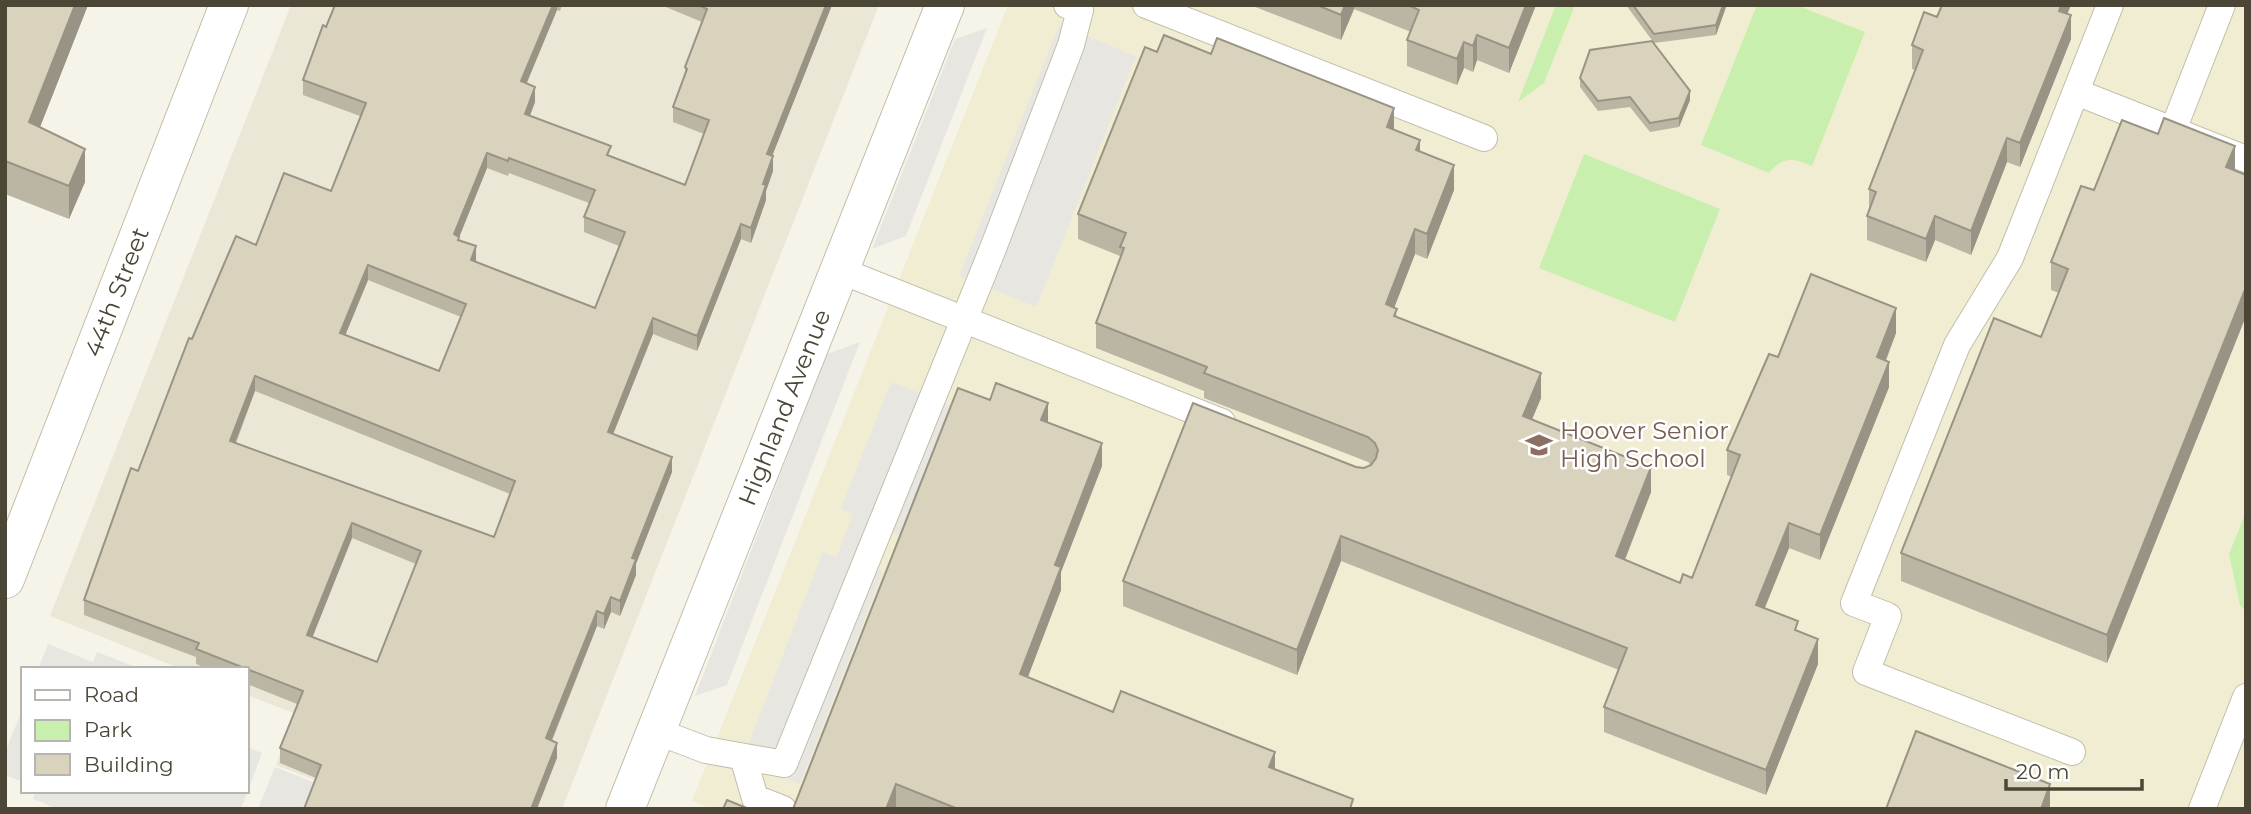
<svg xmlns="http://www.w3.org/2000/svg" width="2251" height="814" viewBox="0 0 2251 814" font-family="Montserrat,sans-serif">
<rect width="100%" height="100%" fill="#f6f4e9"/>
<path fill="#ebe7d7" d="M291 5H879L562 809H388L276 765 296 714 247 695V669H181L50 616Z"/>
<path fill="#f1edd2" d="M1008 5H2246V809H712L692 801Z"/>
<path fill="#c8efae" d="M1556 5H1575L1544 83 1518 102Z
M1757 5H1796L1865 32 1812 166C1793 158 1783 156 1769 173L1701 145Z
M1584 154 1720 209 1675 322 1539 268Z
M2246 512V612L2240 605 2229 554Z"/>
<path fill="#e7e6e1" d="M1059 25 1136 56 1036 307 959 276Z
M987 28 906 236 872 249 955 39Z
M860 342 727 685 695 696 827 354Z
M891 382 951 405 899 535 888 531 873 568 883 572 800 784 742 761 823 552 837 557 853 514 841 509Z
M48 644 93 662 97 652 141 669H38Z
M23 708V782L5 775V752Z
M247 747 262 753 241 809H58L33 799 36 791H247Z
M275 767 381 809H258Z"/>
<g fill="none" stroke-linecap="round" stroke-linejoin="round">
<g stroke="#c3beaa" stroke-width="28">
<path id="lane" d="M1146 5 1484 138
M2076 92 2246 159
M2173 130 2222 5
M839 270 1222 422
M656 731 706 750 784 764 992 251 1071 45 1080 10 1067 5
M2072 752 1866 672 1888 616 1854 603 1957 345 2010 258 2110 5
M743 757 755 798 783 809
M2202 809 2246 697"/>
</g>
<g stroke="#c3beaa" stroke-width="40">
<g id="street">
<path id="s1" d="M5 579 229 5"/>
<path id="s2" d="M625 809 945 5"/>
</g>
</g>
<use href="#lane" stroke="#fff" stroke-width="26"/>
<use href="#street" stroke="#fff" stroke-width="38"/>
</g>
<path fill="#bbb5a3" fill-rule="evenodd" d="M5 5H88L40 127 85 182 69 219 5 194Z
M335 5H562L560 11 557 10 526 83 535 102 530 115 611 157 685 185 704 134 673 122V107L685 76V67L702 22 661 5H832L772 156 773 171 766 191V200L751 243 741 239 697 351 653 334 613 434 672 472 636 564V575L620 616 611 612 604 629 597 626 552 741 557 758 316 778 280 763V748L297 704 247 684V669H209L196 664V657L84 615V600L138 471 192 339 256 245 331 191 360 116 303 95V80ZM487 168 508 176 509 173 589 203 584 217V232L619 246 595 308 476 262V261L459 240V237ZM368 280 461 317 439 371 345 335ZM255 391 510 494 494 537 236 443ZM352 538 416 564 377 662 312 637Z
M1250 5H1536L1509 73 1477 60 1473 72 1464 68 1457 85 1407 66V40L1411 32 1354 9 1341 40Z
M1626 5H1726V7L1716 35 1654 43Z
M1942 5H2071L2067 14 2071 39 2020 167 2007 162 1971 255 1935 240 1926 262 1867 240V216L1869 210V189L1915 70 1912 69V45L1937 17Z
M1157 52 1394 130 1420 152 1454 190 1427 259 1415 254 1394 307 1397 317 1541 398 1532 419 1651 492 1625 560 1680 583 1692 578 1732 477 1727 475V450L1778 357 1896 333 1886 361 1889 387 1820 560 1789 548 1764 608 1798 631 1818 664 1766 795 1604 732V707L1619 670 1341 561 1297 675 1123 606V581L1356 467 1364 468 1371 465 1368 462 1204 398V391L1096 348V323L1120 259V256L1078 239V214Z
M1580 78 1690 100 1679 127 1650 132 1630 107 1598 111 1580 87Z
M2235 170 2246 175V316L2107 663 1901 581V553L2041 337 2059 293 2051 290V262L2094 190Z
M1048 422 1102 466 1061 572V590L1027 678 1113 712 1275 769 1353 809H899L896 807 793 809Z"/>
<path fill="#989384" d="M75 5H88L29 155V122Z
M553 5H557V10L521 97V81Z
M826 5H832L767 169V154Z
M1345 5H1354V9L1341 40V15Z
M1526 5H1536L1509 73V48Z
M1723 5H1726V7L1716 35V25Z
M2061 5H2071L2059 34V11Z
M2071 15V39L2020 167V143Z
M1477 35V60L1473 72V46Z
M1464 42V68L1457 85V59Z
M535 87V102L525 129V114Z
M1690 91V100L1679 127V118Z
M1394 108V133L1387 127Z
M2007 138V162L1971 255V231Z
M1420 140V165L1416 150Z
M2235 146V174L2226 167Z
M85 149V182L69 219V186Z
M487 153V168L454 250V234Z
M773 156V171L766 191V200L751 243V228L763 184Z
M1454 165V190L1427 259V234Z
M1935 216V240L1926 262V239Z
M741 224V239L697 351V336Z
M1415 229V254L1386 329V304Z
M476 246V261L471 275V260Z
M368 265V280L340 348V333Z
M2246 287V316L2107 663V635Z
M1896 308V333L1877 382V357Z
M653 318V334L608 447V432Z
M1889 362V387L1820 560V535Z
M1541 373V398L1523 441V416Z
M255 376V391L230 456V441Z
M1048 403V426L1041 420Z
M1102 443V466L1061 572V590L1020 698V674L1055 565Z
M672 457V472L636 564V575L620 616V601L632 558Z
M1651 467V492L1616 582V556Z
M352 523V538L307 651V635Z
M1789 523V548L1756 630V605Z
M1341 536V561L1297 675V650Z
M611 597V612L604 629V614Z
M597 611V626L546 754V738Z
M1818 639V664L1766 795V770Z
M557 743V758L537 809H531Z
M1275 752V775L1269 767Z
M896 784V807L895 809H886Z
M2050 784V809H2041Z"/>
<path fill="#d9d2bd" stroke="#989384" stroke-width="2" fill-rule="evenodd" d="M5 5H75L29 122 85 149 69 186 5 161Z
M335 5H553L521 81 535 87 525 114 611 146 607 155 685 185 709 120 673 107 687 69 685 67 707 9 698 5H826L767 154 773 156 763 184 766 185 751 228 741 224 697 336 653 318 608 432 672 457 632 558 636 559 620 601 611 597 604 614 597 611 546 738 557 743 531 809H304L321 765 280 748 303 691 196 649 199 643 84 600 131 468 138 471 189 338 192 339 236 236 256 245 284 173 331 191 366 103 303 80 323 25 326 27ZM487 153 508 161 509 158 595 190 584 217 625 232 595 308 471 260 476 246 458 240 459 237 454 234ZM368 265 466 304 439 371 340 333ZM255 376 515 481 494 537 230 441ZM352 523 421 551 377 662 307 635Z
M1317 5H1345L1341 15Z
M1408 5H1526L1509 48 1477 35 1473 46 1464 42 1457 59 1407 40 1419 10Z
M1633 5H1723L1716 25 1654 34Z
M1942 5H2061L2059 11 2071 15 2020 143 2007 138 1971 231 1935 216 1926 239 1867 216 1876 192 1869 189 1923 50 1912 45 1924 12 1937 17Z
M1164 35 1211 54 1217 38 1394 108 1387 127 1420 140 1416 150 1454 165 1427 234 1415 229 1386 304 1397 309 1394 316 1541 373 1523 416 1651 467 1616 556 1680 583 1683 574 1692 578 1740 455 1727 450 1769 354 1778 357 1811 274 1896 308 1877 357 1889 362 1820 535 1789 523 1756 605 1798 621 1795 630 1818 639 1766 770 1604 707 1627 648 1341 536 1297 650 1123 581 1193 403 1356 467 1364 468 1371 465 1376 458 1378 450 1375 443 1368 437 1204 373 1207 367 1096 323 1124 248 1120 247 1126 233 1078 214 1145 47 1157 52Z
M1652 41 1690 91 1679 118 1650 123 1630 97 1598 101 1580 78 1590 50Z
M2164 118 2235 146 2226 167 2246 175V287L2107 635 1901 553 1994 318 2041 337 2068 269 2051 262 2081 186 2094 190 2122 120 2158 134Z
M996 383 1048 403 1041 420 1102 443 1055 565 1061 567 1020 674 1113 712 1121 691 1275 752 1269 767 1353 799 1350 809H958L896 784 886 809H793L958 388 990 400Z
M1916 731 2050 784 2041 809H1886Z
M727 800 749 809H723Z"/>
<defs>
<g id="school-bare" transform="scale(2.1)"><path d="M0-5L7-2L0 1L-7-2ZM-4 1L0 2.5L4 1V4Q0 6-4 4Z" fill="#8d6e63" stroke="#fff" stroke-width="2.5" paint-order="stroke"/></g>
</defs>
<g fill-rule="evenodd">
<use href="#school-bare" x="1539" y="445"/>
</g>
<g text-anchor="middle" stroke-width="5" stroke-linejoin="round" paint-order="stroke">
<g font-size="24" fill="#4b4636" stroke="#fff">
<text dy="8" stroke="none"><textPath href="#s1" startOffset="308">44th Street</textPath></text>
<text dy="8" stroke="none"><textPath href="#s2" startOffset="432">Highland Avenue</textPath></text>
</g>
<g font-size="24" fill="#785e54" stroke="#fff" text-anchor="start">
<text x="1560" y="439">Hoover Senior<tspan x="1560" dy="28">High School</tspan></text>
</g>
</g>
<rect width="2251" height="814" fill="none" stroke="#4b4636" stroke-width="14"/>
<rect x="21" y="667" width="228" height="126" fill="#ffffff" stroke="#b7b5af" stroke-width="2"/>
<rect x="35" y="690" width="35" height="10" fill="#ffffff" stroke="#b7b5af" stroke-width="2"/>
<text x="84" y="702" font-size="21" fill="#4b4636">Road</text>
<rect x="35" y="720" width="35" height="21" fill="#c8efae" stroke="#b7b5af" stroke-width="2"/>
<text x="84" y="737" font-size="21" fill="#4b4636">Park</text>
<rect x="35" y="754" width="35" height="21" fill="#d9d2bd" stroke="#b7b5af" stroke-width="2"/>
<text x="84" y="772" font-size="21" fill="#4b4636">Building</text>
<path d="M2006 779v10h136v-10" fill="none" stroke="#4b4636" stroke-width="3.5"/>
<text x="2016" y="779" font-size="21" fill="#4b4636" stroke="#ffffff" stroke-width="5" paint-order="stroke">20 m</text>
</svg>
